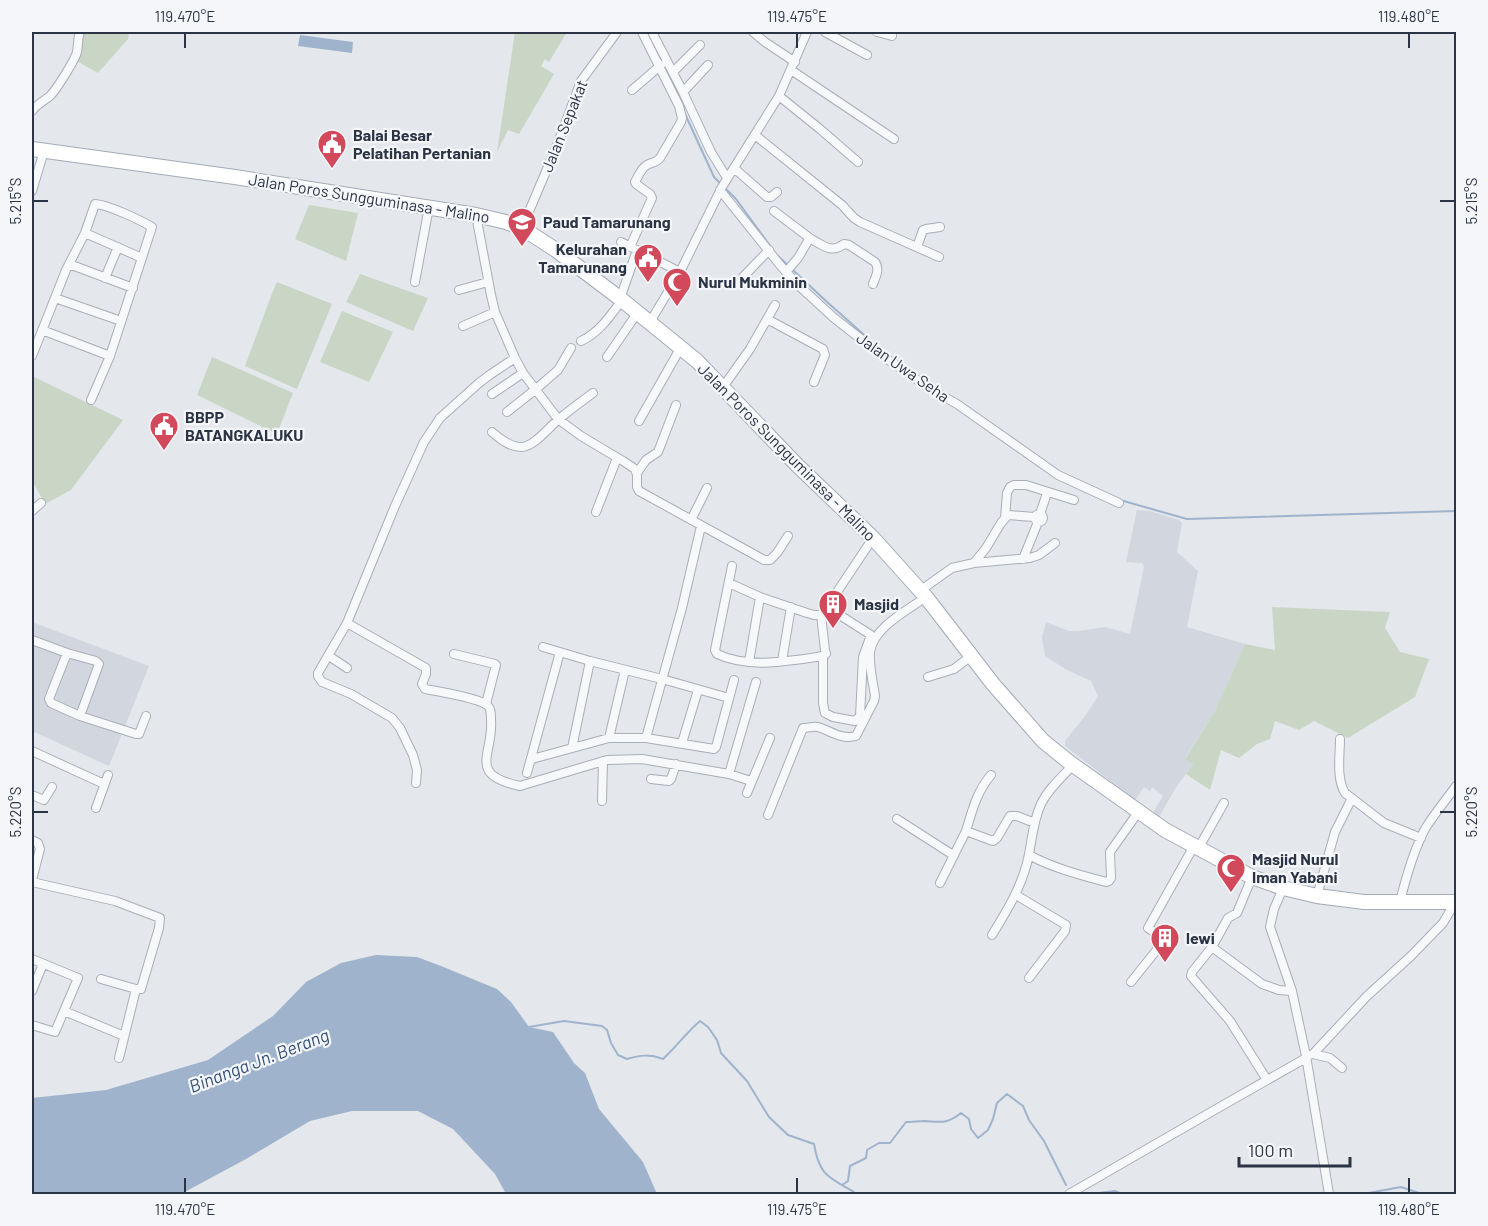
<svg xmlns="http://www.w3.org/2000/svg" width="1488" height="1226" viewBox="0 0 1488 1226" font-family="Barlow,sans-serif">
<rect width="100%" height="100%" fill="#e4e7ec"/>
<path fill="#d2d6de" d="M1137 510 1150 511 1179 520 1182 523 1177 552 1198 571 1187 627 1245 644 1215 711 1185 758 1193 764 1175 789 1159 817 1153 812 1163 796 1152 787 1150 791 1144 787 1135 800 1065 746V741L1085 716 1098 696 1091 681 1067 670 1045 656 1042 637 1046 622 1069 631H1079L1105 627 1130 634 1144 567 1142 563 1126 562Z
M32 622 149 666 109 766 32 731Z"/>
<path fill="#c9d6c5" d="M83 32H129L128 39 98 73 77 61Z
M515 32H567L549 62 545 59 541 66 554 74 519 134 508 130 497 152Z
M309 205 358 213 346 261 295 239Z
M360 274 428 298 413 331 346 302Z
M277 282 332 304 297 389 245 366 271 296Z
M342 311 393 332 369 382 320 362Z
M212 357 293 393 277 434 197 395Z
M32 376 123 420 71 490 45 504 32 480Z
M1272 607 1390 612 1385 628 1400 652 1429 659 1415 697 1348 738 1314 721 1299 730 1275 721 1270 739 1257 744 1239 758 1221 750 1210 790 1186 774 1193 764 1185 759 1215 711 1245 644 1275 650Z"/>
<path fill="#9fb4cc" d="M300 35 353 42 352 53 298 46Z
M376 955 417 957 441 966 497 989 511 1002 529 1027 553 1032 574 1063 585 1073 599 1109 643 1162 657 1194H506L495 1174 453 1129 418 1111H352L310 1121 246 1159 181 1194H32V1098L106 1090 208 1060 273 1016 306 982 341 963Z"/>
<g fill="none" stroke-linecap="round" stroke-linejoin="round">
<path stroke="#9fb4cc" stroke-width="2" d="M685 114 714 177 720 183
M724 187 736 199 771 247
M778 256 826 301 880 349
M1120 500 1187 519 1456 511
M529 1027 564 1021 602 1026 607 1030 611 1043 618 1055 627 1059C640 1055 650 1054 663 1059 676 1047 687 1032 700 1021L708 1027 717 1040 721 1053 747 1081 769 1117 788 1135 814 1144C819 1175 828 1177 854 1192L855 1194
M842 1185 848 1181 850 1166 866 1158 867 1150 879 1143H890L906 1122C912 1122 919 1121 925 1121 942 1122 947 1124 961 1113L969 1119 971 1129 978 1138 988 1130 993 1119 997 1103 1007 1094 1023 1106 1029 1120 1044 1141 1066 1185
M1091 1194 1115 1191 1122 1194
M1363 1194 1401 1187 1422 1194"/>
<g stroke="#a9aeb7" stroke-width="10">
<path id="street" d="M652 32 683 92 711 152 727 178
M753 32 765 42 795 62
M825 32 867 55
M877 32 892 36
M791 70 894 139
M673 72 700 45
M632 90 661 65
M683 92 708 65
M779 96 820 129 858 162
M32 111C37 104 44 101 50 96 57 89 72 64 76 55 79 48 77 39 80 32
M755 135 842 205 854 218 860 222 939 257
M734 168 767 197H771L777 192
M720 190 780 265 797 284 834 318 884 357 932 390 957 404 1058 475 1119 503
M32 191 44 151
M774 211 811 239
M476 215 491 295 495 312 515 358 523 373 558 419 581 436 623 461 635 469 637 475V487L639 491 757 556 764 560H770L777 553 788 536
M522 228 558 143 581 81 617 32
M85 233 142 258
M621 242 680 272
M630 247 652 198 650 194 636 184 635 182C638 177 641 168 647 165 652 162 656 163 660 158L681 122 682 118 679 106 642 32
M917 247 923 230 926 229 940 227
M69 264 133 288
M786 272 798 258 808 241 811 239C823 245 831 254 844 244L849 245 875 262C880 269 876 276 873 284
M743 277 769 250
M105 278 118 247
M415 282 429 207
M459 290 488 282
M55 298 121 321
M620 299 637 250
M767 319 823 349 825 355 814 382
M650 322 680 272 722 187 779 96 807 32
M463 326 495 312
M42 330 110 356
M581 341C599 333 611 315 622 300
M32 356 66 270 85 233 95 204C109 205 140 220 152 227L110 356 91 400
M607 357 638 312
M723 387 750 349 775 305
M492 394 523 373
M507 412 536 389 558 370 571 348
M639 421 681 347
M492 432C500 439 510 447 521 447 534 447 549 427 559 419 570 410 582 401 593 393
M637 473 646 460 658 452 676 405
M32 511 41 503
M596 512 617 458
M1035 518a4 4 0 1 1 8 0a4 4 0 1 1-8 0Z
M1040 514 1047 493
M1005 518 1007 493 1010 487 1014 485H1026L1074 500
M691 520 707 488
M1023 559 1038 522
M974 563 1030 558 1039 555 1055 543
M732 566 715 650 717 654C749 669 789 661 823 656L826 654 825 650 821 615
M729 583 760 597 807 613 814 615H821L827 607 873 538
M921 590 952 568 974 563 986 548 1001 523 1008 515 1034 517
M347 623 426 668V674L422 684 425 689C437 691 482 699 488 706 491 709 491 714 491 719 494 755 466 774 520 786L607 760 642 759 729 774 751 781
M32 640 67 653 96 661 99 664 80 716
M543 647 590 661 662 679 729 698
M67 653 49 699 51 703 80 716 136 734H139L146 716
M454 654 495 664 496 665 486 704
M329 656 347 668
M823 656V703L825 713 833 717 855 721 860 716 863 657 871 635 827 607
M782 661 791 607
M749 662 760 597
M928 677 954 669 971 656
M609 738 625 670
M646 738 682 608 701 526
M1340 739C1340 755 1336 778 1345 793L1384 823 1421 838
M682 743 698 690
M572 748 590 661
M32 751 104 784
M532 759 609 738H646L714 749 716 747 734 680
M527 773 560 652
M729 774 756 682
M651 779 669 781 671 779 676 764
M416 783 417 770 413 755 400 728 392 718 351 694 322 682 318 676V673L347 623 395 506 424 442 440 418 479 383 491 374 515 358
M747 793 770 738
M32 795 44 800 52 787
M602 801 603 761
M96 808 108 775
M768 815 803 728C808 728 813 726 818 727 831 731 841 740 856 736L874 701 875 696C873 682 869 667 870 653 872 628 908 610 926 597
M897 819 953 855
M966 831C972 811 977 791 991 775
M32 840 38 843 40 849 32 880
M1198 849 1224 803
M1029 855C1053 868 1080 875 1106 882L1109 881 1111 878 1110 852 1139 811
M1252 877 1237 913 1228 918 1212 947 1262 984 1279 990 1292 991
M32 882 115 901 160 918 159 928 141 989H136L101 979
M940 883 966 831 993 841 997 838 1010 816H1017L1035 823
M1283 888 1274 909 1270 927 1292 991 1306 1056 1329 1194
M1016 895 1066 925 1065 931 1029 978
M1317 896 1335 832 1352 798
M1400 902C1406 877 1413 852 1425 829 1434 814 1446 800 1456 786
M992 935C1006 912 1020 890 1027 863 1032 844 1032 823 1041 804 1048 789 1062 777 1074 764
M1212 947 1192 972 1191 976 1230 1021 1267 1080
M32 959 78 978 55 1032 32 1025
M1131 982 1163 942V938L1148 928 1194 846
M32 991 43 964
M64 1011 124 1036
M1313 1054 1330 1058 1342 1068
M1306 1056 1313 1054 1367 996 1411 956 1443 923 1450 911 1451 902
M119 1058 136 989
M1069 1194 1225 1104 1306 1058"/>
</g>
<g stroke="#a3abb8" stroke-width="16">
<path id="primary" d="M32 149 235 177 476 215 506 222 522 228 556 250 622 300 697 361 797 465 873 538 926 597 993 684 1043 741 1069 762 1165 830 1252 877 1283 888 1317 896 1364 902H1456"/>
</g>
<use href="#street" stroke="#f7f8fa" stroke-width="8"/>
<use href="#primary" stroke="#fff" stroke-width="14"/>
</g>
<path fill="none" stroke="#2b3445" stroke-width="2" d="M185 33V48M797 33V48M1409 33V48M33 201H48M1440 201H1455M33 812H48M1440 812H1455M185 1178V1193M797 1178V1193M1409 1178V1193"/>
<defs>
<g id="civic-pin" transform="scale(1.5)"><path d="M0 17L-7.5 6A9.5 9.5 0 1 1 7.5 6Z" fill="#d1495b" stroke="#f4f6f9"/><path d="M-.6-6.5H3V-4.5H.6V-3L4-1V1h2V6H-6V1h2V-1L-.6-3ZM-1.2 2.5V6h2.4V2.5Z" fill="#fff"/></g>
<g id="school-pin" transform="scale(1.5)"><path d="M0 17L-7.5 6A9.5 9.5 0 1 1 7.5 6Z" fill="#d1495b" stroke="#f4f6f9"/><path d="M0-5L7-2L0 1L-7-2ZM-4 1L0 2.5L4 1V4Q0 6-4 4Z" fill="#fff"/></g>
<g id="mosque-pin" transform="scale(1.5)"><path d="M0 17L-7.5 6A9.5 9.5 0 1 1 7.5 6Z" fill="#d1495b" stroke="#f4f6f9"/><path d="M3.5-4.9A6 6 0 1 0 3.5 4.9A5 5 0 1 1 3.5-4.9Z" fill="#fff"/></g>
<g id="building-pin" transform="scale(1.5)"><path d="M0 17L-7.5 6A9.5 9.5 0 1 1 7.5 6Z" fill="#d1495b" stroke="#f4f6f9"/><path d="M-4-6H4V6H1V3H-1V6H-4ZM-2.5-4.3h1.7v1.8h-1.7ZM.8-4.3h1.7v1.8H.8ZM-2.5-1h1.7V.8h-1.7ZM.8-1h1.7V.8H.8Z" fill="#fff"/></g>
</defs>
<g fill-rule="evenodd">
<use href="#civic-pin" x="332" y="144"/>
<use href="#school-pin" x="522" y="222"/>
<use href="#civic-pin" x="648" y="258"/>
<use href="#mosque-pin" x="677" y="282"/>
<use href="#civic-pin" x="164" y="426"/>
<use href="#building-pin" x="833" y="604"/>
<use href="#mosque-pin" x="1231" y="868"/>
<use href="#building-pin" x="1165" y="938"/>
</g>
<g text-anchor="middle" stroke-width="4.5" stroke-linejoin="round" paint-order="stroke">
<g font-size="16" fill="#2b3445" stroke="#f4f6f9">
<text transform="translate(564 126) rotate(-68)" y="6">Jalan Sepakat</text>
<text transform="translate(369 198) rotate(9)" y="6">Jalan Poros Sungguminasa - Malino</text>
<text transform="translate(903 367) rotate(35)" y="6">Jalan Uwa Seha</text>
<text transform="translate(787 452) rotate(45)" y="6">Jalan Poros Sungguminasa - Malino</text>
</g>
<g font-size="16" font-weight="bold" fill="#2b3445" stroke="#f4f6f9" text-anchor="start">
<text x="353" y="141">Balai Besar<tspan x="353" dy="18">Pelatihan Pertanian</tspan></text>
<text x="543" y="228">Paud Tamarunang</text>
<text x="627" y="255" text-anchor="end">Kelurahan<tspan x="627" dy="18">Tamarunang</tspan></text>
<text x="698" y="288">Nurul Mukminin</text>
<text x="185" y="423">BBPP<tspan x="185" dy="18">BATANGKALUKU</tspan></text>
<text x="854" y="610">Masjid</text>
<text x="1252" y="865">Masjid Nurul<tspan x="1252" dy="18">Iman Yabani</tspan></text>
<text x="1186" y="944">lewi</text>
</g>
<g font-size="18" font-style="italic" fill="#34527a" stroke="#f4f6f9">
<text transform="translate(259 1061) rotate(-21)" y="6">Binanga Jn. Berang</text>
</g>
</g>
<rect width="1488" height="1226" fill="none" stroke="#f4f6f9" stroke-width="66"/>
<path d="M1239 1157v9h111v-9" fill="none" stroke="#2b3445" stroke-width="3"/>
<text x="1248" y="1157" font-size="18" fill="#2b3445" stroke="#f4f6f9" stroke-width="4.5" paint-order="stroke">100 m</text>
<rect x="33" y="33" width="1422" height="1160" fill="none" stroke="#2b3445" stroke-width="2"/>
<g font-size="15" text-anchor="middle" fill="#2b3445">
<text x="185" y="22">119.470°E</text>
<text x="797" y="22">119.475°E</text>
<text x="1409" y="22">119.480°E</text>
<text transform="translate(16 201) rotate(-90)" y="5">5.215°S</text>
<text transform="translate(1472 201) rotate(-90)" y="5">5.215°S</text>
<text transform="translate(16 812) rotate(-90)" y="5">5.220°S</text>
<text transform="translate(1472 812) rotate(-90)" y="5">5.220°S</text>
<text x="185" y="1215">119.470°E</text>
<text x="797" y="1215">119.475°E</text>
<text x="1409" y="1215">119.480°E</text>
</g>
</svg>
